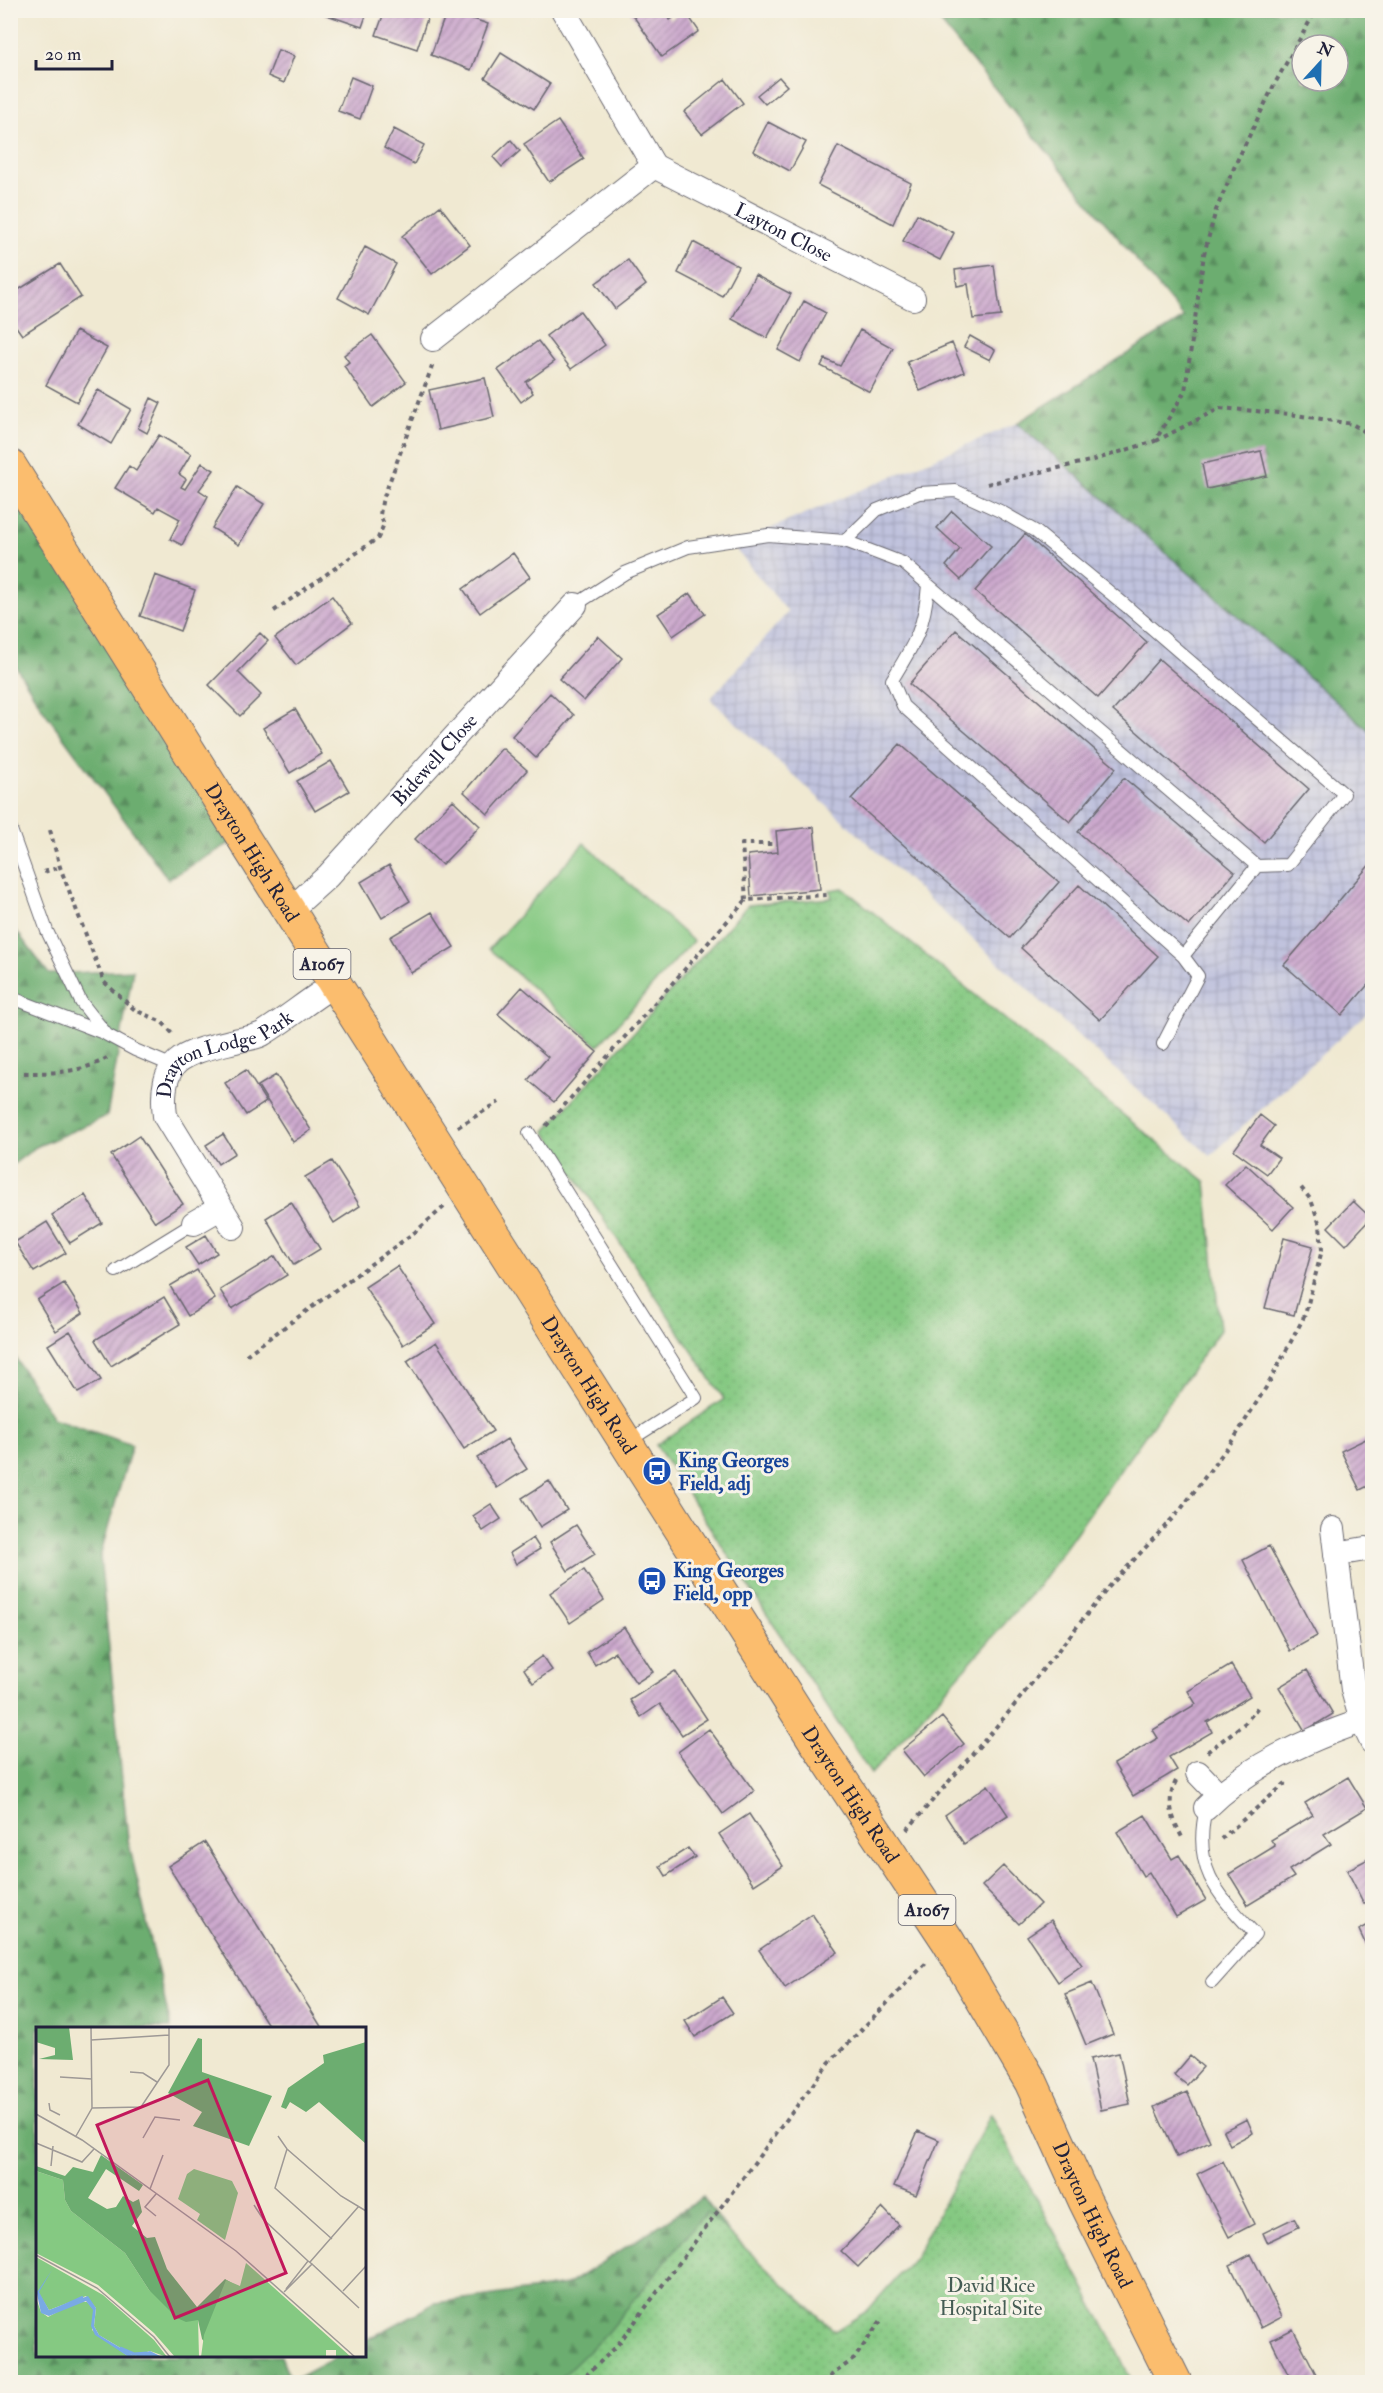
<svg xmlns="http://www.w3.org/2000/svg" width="1383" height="2393" viewBox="0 0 1383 2393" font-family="'IM FELL Double Pica',serif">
<defs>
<pattern id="industrial-grid" width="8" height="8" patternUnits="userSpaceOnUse" patternTransform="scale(1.5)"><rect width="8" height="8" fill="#c0c2dd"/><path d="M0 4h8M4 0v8" fill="none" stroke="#a5a6bf"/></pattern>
<pattern id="forest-firs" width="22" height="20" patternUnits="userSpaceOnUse" patternTransform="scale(1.5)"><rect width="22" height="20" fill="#6cad70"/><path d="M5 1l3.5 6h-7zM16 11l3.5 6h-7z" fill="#588c5d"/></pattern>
<pattern id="park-dots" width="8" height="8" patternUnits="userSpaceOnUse" patternTransform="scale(1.5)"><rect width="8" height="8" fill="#85c982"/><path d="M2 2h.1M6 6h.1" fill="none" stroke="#73ac71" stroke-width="1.8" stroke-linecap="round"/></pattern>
<pattern id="building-hatch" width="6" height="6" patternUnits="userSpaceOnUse" patternTransform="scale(1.5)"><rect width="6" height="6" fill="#cca9cd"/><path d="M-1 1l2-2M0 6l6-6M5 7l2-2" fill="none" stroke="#a589a8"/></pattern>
</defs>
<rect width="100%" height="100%" fill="#f7f3e8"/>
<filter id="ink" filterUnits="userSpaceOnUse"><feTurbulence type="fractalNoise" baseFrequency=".0167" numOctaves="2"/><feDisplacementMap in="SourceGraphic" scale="12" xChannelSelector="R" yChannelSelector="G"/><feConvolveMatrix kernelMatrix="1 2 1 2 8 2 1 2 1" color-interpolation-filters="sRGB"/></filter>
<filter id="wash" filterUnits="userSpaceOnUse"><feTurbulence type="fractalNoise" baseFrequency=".008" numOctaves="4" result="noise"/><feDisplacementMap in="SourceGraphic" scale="24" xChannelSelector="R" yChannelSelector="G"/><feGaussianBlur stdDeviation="1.35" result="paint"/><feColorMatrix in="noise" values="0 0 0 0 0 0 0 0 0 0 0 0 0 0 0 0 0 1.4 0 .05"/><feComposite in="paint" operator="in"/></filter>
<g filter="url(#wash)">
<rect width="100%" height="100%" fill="#f0e9d2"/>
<path fill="url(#industrial-grid)" d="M1017 423 1372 733V1009L1210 1156 710 699 788 612 732 545Z"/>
<path fill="url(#forest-firs)" stroke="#476856" stroke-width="1.5" fill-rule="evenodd" d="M931 11H1372V733L1017 423 1184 318ZM1302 45H1338V81H1302Z
M10 482 232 842 168 879 44 711 11 659Z
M11 924 49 974 133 970 107 1116 36 1147 11 1166Z
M10 1349 53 1418 132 1445 100 1556 128 1840 171 2028H38V2356H281L291 2381 338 2356H364L365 2341 435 2303 567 2285 703 2197 836 2380 1112 2382H19L10 2367Z"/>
<path fill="url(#park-dots)" stroke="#54765e" stroke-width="1.5" d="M843 888 1206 1182 1220 1330 1038 1586 871 1774 656 1445 724 1399 545 1131 748 905 832 898 830 890Z
M991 2114 1113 2342 1132 2382H557L605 2335 706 2212 835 2331 867 2311 915 2257Z"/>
<path fill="#85c982" stroke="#54765e" stroke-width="1.5" d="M584 843 693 941 598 1046 489 949Z"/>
<g id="blocks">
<path fill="url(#building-hatch)" d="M322 10H368L362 27 321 13Z
M385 10H430L417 49 376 35Z
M447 10 488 24 471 70 431 55Z
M629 10H663L670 20 685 10H692L687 14 699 31 662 57Z
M278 50 294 56 284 83 268 76Z
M501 53 550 84 534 109 485 78Z
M351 77 372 86 360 119 338 111Z
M779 77 787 86 765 104 757 95Z
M725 79 743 103 702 134 684 112Z
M558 121 584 159 549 182 524 144Z
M768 122 806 142 790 171 753 151Z
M394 129 424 145 414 164 384 148Z
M511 140 520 151 502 167 493 157Z
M838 146 911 183 893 224 818 185Z
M440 206 470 245 432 274 402 236Z
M917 214 954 233 940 260 903 241Z
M693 242 738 266 722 296 678 273Z
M365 247 396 264 369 315 338 298Z
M628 260 646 285 615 309 596 283Z
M60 264 81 297 22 335 10 318V295Z
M994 265 1001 316 973 319 968 284 957 286 955 270Z
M755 275 791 294 767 338 732 319Z
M804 301 826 313 800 362 778 350Z
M580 311 605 345 571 369 546 336Z
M860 330 893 348 870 392 821 366 825 359 840 366Z
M76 331 107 348 77 402 46 385Z
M372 335 406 382 373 407 344 366 349 362 344 355Z
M970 336 995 350 990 360 964 347Z
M538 341 554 362 526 382 533 393 521 402 498 370Z
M952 343 964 372 920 391 907 362Z
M485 378 494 417 438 430 429 390Z
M98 390 131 409 111 444 78 424Z
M151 398 161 403 147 433 138 428Z
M159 435 191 454 179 474 186 479 181 487 185 489 202 463 214 470 199 490 208 496 182 545 170 539 180 519 158 507 155 512 115 488 129 466 136 471Z
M1261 451 1267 476 1207 489 1202 464Z
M237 487 264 504 239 545 212 528Z
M952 511 991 546 961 580 946 566 960 549 937 528Z
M1025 534 1147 642 1098 698 975 591Z
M513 553 530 577 480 613 463 589Z
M155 575 195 590 180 631 140 616Z
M690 593 705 614 673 636 658 614Z
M332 596 352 623 296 665 275 638Z
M956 630 1116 768 1070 822 909 684Z
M260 633 268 641 238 672 261 695 240 716 209 685Z
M598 636 622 658 584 701 559 679Z
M1159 659 1309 789 1264 842 1113 711Z
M550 693 574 715 536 758 512 736Z
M295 709 322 754 290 773 263 728Z
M900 744 1059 882 1010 938 851 799Z
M502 748 527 770 488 814 464 792Z
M331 761 349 791 315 811 297 781Z
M1124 778 1235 872 1189 926 1078 832Z
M453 800 480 826 442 865 415 839Z
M814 827 820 889 751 896 748 855 778 852 776 831Z
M1372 862V980L1342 1015 1284 965Z
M389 865 410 901 382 918 361 882Z
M1079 885 1158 956 1100 1020 1021 948Z
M432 912 454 947 411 973 390 937Z
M522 987 597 1052 554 1102 528 1080 548 1057 498 1014Z
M246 1070 266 1102 246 1115 225 1083Z
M276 1075 311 1130 293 1142 258 1086Z
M1260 1115 1274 1126 1260 1145 1279 1158 1267 1174 1234 1150Z
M223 1134 235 1153 218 1164 206 1145Z
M139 1136 183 1204 155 1222 111 1155Z
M332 1161 360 1206 334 1223 305 1177Z
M1246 1164 1293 1207 1273 1229 1225 1185Z
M85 1195 102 1223 70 1243 52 1215Z
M1353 1201 1371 1218 1346 1245 1328 1227Z
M291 1202 320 1249 294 1265 266 1218Z
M47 1222 66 1253 34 1272 15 1242Z
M206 1235 217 1253 198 1265 186 1247Z
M1284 1238 1313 1246 1294 1315 1265 1308Z
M275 1256 287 1275 232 1309 220 1290Z
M397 1266 435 1324 403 1345 365 1287Z
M197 1270 215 1299 188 1316 170 1286Z
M64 1283 83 1313 56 1331 37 1300Z
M164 1297 180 1324 111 1366 95 1340Z
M70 1331 101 1380 78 1393 48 1345Z
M436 1342 493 1431 464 1449 407 1361Z
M1372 1436V1484L1360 1490 1341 1451Z
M507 1439 527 1469 497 1488 477 1458Z
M549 1481 567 1510 540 1527 522 1498Z
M491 1504 501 1519 483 1531 473 1516Z
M576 1525 595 1554 568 1571 550 1542Z
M533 1538 540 1549 516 1564 510 1553Z
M1269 1546 1317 1636 1290 1651 1243 1560Z
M584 1570 604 1600 570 1623 550 1593Z
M624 1627 653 1672 636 1683 615 1652 595 1665 587 1652Z
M542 1656 552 1670 533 1683 524 1669Z
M1231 1665 1250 1696 1207 1722 1212 1732 1169 1757 1177 1770 1133 1796 1114 1764 1158 1738 1153 1730 1196 1704 1188 1691Z
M1307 1670 1333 1714 1305 1731 1279 1687Z
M675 1671 707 1719 682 1735 660 1704 641 1717 630 1700Z
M942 1717 964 1744 924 1777 902 1750Z
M709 1729 754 1791 723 1814 678 1752Z
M1348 1777 1367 1808 1324 1834 1331 1844 1289 1870 1294 1877 1248 1905 1229 1874 1275 1846 1271 1840 1313 1815 1305 1803Z
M988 1785 1008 1815 964 1844 945 1815Z
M749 1814 783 1866 754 1885 719 1834Z
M1145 1815 1172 1859 1179 1855 1206 1900 1176 1917 1149 1872 1143 1876 1117 1832Z
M205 1842 322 2028H270L168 1866Z
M688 1848 695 1857 666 1876 660 1866Z
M1372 1857V1900L1364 1904 1347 1870Z
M1003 1866 1040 1904 1019 1924 982 1886Z
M812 1914 838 1952 785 1988 759 1950Z
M1051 1920 1082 1965 1058 1982 1027 1936Z
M1372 1923V1958L1359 1930Z
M1092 1983 1113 2034 1086 2045 1065 1994Z
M722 1997 733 2013 695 2037 685 2021Z
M1119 2053 1130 2104 1101 2110 1090 2059Z
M1190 2056 1203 2067 1187 2085 1174 2075Z
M1187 2092 1210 2141 1177 2157 1154 2107Z
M1247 2119 1253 2133 1230 2145 1223 2131Z
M918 2131 939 2140 916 2195 894 2186Z
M1223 2161 1254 2224 1229 2237 1197 2174Z
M883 2208 899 2225 858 2267 841 2251Z
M1294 2218 1299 2227 1267 2242 1263 2233Z
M1251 2254 1282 2317 1261 2328 1230 2265Z
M1293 2329 1320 2382H1292L1271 2340Z"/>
</g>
</g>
<g filter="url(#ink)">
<use href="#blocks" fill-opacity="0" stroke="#6a6870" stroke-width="1.5"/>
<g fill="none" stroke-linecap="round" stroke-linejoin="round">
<g stroke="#6a6870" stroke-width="14">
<path id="lane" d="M845 541 877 510 919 493 956 491 1000 511 1035 531 1125 605 1344 794 1288 865 1257 866
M575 605 625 573 688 547 768 535 845 541 903 563 1257 866 1183 956 903 706 892 680C914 644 925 628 928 585
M10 827 47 931 81 1002 107 1035 135 1050 173 1066
M10 997 106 1034
M1163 1044 1198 976 1183 956
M529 1133 696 1398 627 1442
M116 1271 194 1223
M1206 1808C1192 1868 1216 1892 1255 1934L1212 1982"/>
</g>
<g stroke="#6a6870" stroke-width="26">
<g id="street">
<path d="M563 10 654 166"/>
<path id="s1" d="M433 339 654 166 913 298"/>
<path id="s2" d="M289 911 328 876 575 605"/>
<path d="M194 1223 220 1208"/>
<path id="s3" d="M233 1227 165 1116C158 1056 186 1053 235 1041 244 1039 254 1038 262 1034 287 1019 310 999 335 984"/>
<path d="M1333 1529 1353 1690 1362 1721 1372 1742"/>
<path d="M1336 1554 1365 1549"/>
<path d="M1198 1773 1219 1795"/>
<path d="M1206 1808C1248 1766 1306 1740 1362 1721"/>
</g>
</g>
<g stroke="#6a6870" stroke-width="35">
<g id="primary">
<path id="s4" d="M10 466 335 984 814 1739 948 1941 1031 2082 1085 2201 1175 2382"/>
</g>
</g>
<path stroke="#6a6870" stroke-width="4" stroke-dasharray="4.5 4.5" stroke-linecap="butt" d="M1156 441 1220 408 1290 414 1352 424 1372 436
M987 484 1094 460 1155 441 1185 391 1204 254 1216 210 1237 161 1274 85 1316 10
M274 611 378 538 384 524 380 515 382 502 433 364
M50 830 60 867 104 982 135 1010 162 1022 175 1036
M44 872 60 867
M746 900 742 844H773
M24 1073C54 1073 84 1073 110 1056
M546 1126 746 900 827 895
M458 1127 499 1102
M246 1355 415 1232 444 1207
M1207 1752 1245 1723 1258 1707
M1176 1781C1165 1802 1173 1820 1183 1839
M907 1830 1008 1713 1108 1588 1181 1509 1235 1437 1270 1381 1305 1315 1322 1250 1320 1225 1311 1200 1299 1185
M1221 1839 1288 1781
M579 2382 616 2347 829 2063 928 1961
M822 2382 854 2359 882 2319"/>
<use href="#lane" stroke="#fff" stroke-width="12"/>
<use href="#street" stroke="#fff" stroke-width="24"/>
<use href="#primary" stroke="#fbbd6e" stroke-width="33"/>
</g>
</g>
<defs>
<g id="bus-disc" transform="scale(1.5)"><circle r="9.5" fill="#1a4fb4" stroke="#f7f3e8"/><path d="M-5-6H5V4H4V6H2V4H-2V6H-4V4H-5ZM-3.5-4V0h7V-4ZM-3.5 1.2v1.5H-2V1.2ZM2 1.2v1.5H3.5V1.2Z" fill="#fff"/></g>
</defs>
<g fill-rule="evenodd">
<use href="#bus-disc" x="657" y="1471"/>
<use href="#bus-disc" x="652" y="1581"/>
</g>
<g text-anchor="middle" stroke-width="6" stroke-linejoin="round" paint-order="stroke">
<g fill="#f7f3e8" stroke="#62616f" stroke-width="1.5">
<rect x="293.5" y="949" width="57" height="30" rx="4.5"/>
<rect x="898.5" y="1895" width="57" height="30" rx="4.5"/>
</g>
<g font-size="18" font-weight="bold" fill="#22223b">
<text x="322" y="970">A1067</text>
<text x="927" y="1916">A1067</text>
</g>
<g font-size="20" fill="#22223b" stroke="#f7f3e8">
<text dy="7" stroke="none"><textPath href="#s1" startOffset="426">Layton Close</textPath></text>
<text dy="7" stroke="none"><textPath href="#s2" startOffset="210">Bidewell Close</textPath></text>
<text dy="7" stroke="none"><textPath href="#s4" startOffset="456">Drayton High Road</textPath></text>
<text dy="7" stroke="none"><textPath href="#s3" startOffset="230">Drayton Lodge Park</textPath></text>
<text dy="7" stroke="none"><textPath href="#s4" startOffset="1086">Drayton High Road</textPath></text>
<text dy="7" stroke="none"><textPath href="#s4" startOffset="1572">Drayton High Road</textPath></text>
<text dy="7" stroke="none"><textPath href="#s4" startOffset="2058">Drayton High Road</textPath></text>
</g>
<g font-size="20" font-weight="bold" fill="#164399" stroke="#f7f3e8" text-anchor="start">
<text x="678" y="1467">King Georges<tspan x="678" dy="23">Field, adj</tspan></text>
<text x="673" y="1577">King Georges<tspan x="673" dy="23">Field, opp</tspan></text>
</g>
<g font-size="20" fill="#455c54" stroke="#f7f3e8">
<text x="991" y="2292">David Rice<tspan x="991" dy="23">Hospital Site</tspan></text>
</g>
</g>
<g transform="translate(36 2027)">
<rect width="330" height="330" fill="#f0e9d2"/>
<path d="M0 144 27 153 29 173 35 184 89 226 113 263 162 292 163 330H139L118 306 62 258 0 226ZM0 230 67 268 118 313 131 330 114 324 98 329 63 308 58 299 60 281 50 269 13 283 0 262ZM0 271 5 285 12 290 40 275H51L58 283 56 303 93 330H0Z" fill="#85c982"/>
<path d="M0 0H33L37 33 3 32 19 28V21L0 15ZM162 11 166 12V45L236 69 213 119 157 99 166 85 132 66ZM330 15V117L283 75 270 85 254 75 250 82 245 80 252 61 288 36 287 28ZM65 128 107 158 103 164 70 142 52 171 71 182 80 180 87 169 97 175 103 172 106 185 96 199 111 211 119 210 131 242 161 280 189 252 206 262 214 241 290 310 181 330 166 312 162 293 150 295 141 291 113 263 89 226 35 184 29 173 27 153 0 144V139L29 149 37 140 57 145Z" fill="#6cad70"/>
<path d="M158 142 196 154 202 166 189 213 161 193 164 187 142 172 151 147ZM210 236 227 251 315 330H300V323H290V330H165L168 308 190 253 204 259Z" fill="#85c982"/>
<path d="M16 243 3 265 13 283 52 269 60 281 58 299 63 308 98 329 114 324 126 330H93L59 308 55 299 57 283 50 274 13 289 5 286 0 262 2 264Z" fill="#79aae4"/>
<path fill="none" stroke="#79aae4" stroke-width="3" d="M16 284 47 270M84 321 98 327 111 326"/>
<path fill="none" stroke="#9e9996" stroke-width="1.5" d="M55 13 133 8M94 45 107 46 121 55M24 50 56 52M13 76 14 83 24 88M56 81 105 80 133 38V0M0 87 46 113 200 224 319 330M40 109 56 81 55 0M242 109 251 122 305 169 330 184M107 111 119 90 144 93M0 116 46 135 58 122M251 122 239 161 296 212M15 139 17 119M114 162 127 128M218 178 227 192 272 234M120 189 109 180 120 167M0 228 61 261 118 310 134 330M274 235 323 179M276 237 323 281M307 264 330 239M248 265 276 237 272 234 250 262"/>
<path fill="#c2185b" fill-opacity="0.15" stroke="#c2185b" stroke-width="3" d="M172 53 250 246 139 291 61 98Z"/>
<rect width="330" height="330" fill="none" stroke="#22223b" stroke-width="3"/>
</g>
<rect width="1383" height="2393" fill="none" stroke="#f7f3e8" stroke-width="36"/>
<g transform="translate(1320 63) rotate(22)"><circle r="28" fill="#f7f3e8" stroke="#a29fa3" stroke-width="1.5"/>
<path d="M0-4.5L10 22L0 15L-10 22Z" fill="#1f6fb2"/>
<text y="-9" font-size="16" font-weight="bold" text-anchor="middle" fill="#22223b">N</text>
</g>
<path d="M36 60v9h76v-9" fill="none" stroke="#22223b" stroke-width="3"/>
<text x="45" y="60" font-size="18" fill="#22223b" stroke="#f7f3e8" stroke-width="4.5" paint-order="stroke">20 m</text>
</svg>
